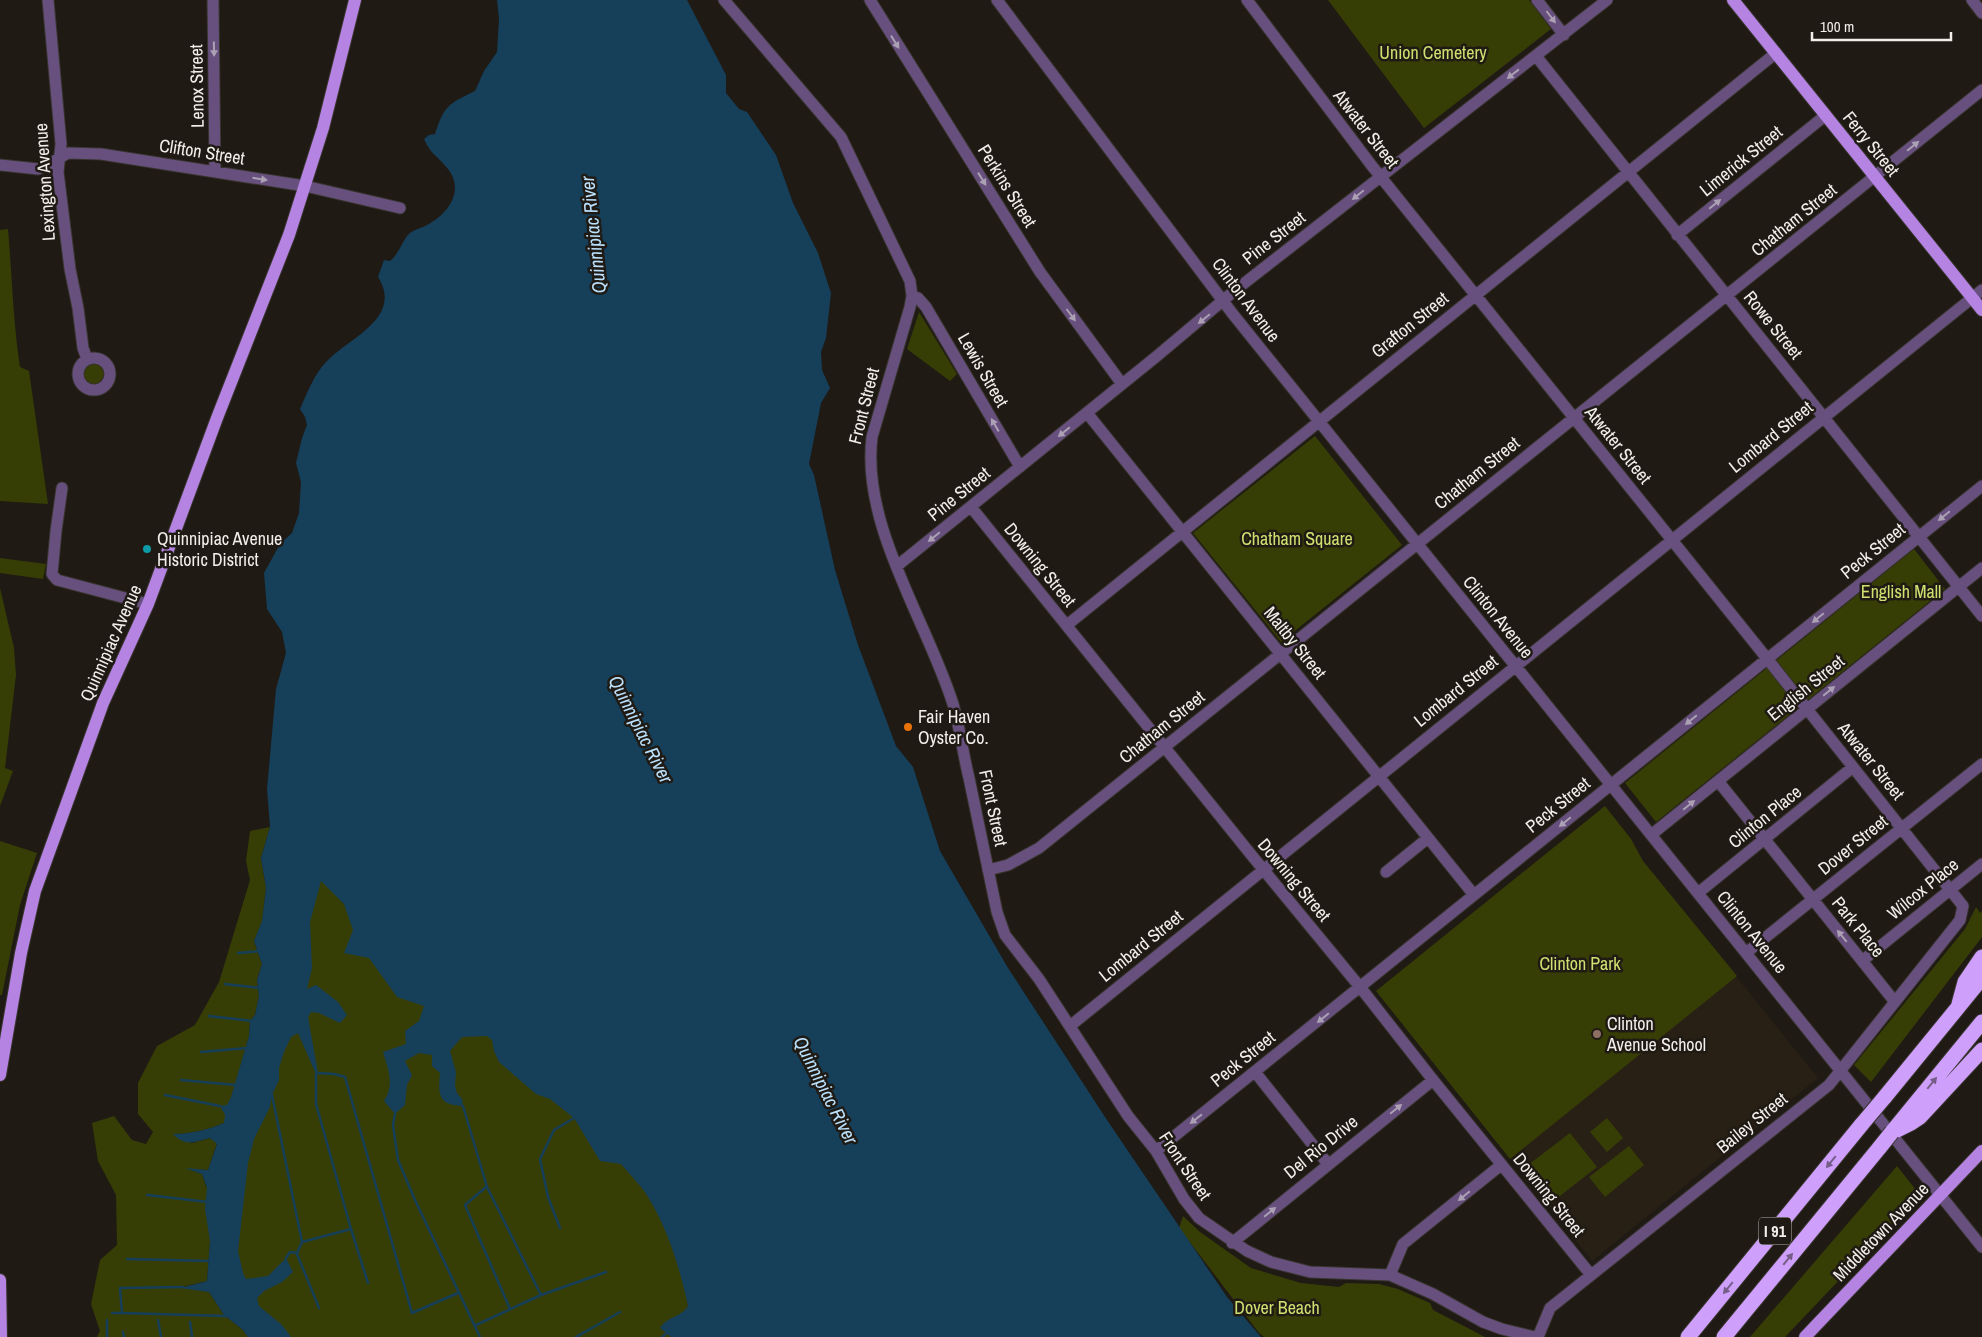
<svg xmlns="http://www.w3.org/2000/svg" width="1982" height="1337" viewBox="0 0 1982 1337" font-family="'Archivo Narrow',sans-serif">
<rect width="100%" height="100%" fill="#1f1a14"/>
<path fill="#282015" d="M1605 806 1631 839 1643 861 1818 1078 1592 1261 1376 991Z"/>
<path fill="#373e05" d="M1328 0H1529L1551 29 1424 128Z
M8 229C12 275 13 321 20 367L29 371 48 504 0 501V230Z
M919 312 957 374 950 381 907 349Z
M82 373a11 11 0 1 1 22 0a11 11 0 1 1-22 0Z
M1315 436 1402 545 1281 642 1193 533Z
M1914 549 1945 589 1656 822 1625 783Z
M0 558 46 564 43 579 0 573Z
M0 588 14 648 16 675 5 768 13 771 0 806Z
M1605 806 1631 839 1643 861 1737 976 1510 1159 1376 991Z
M270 827 261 858 266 888 262 922 254 941 262 964 257 980 259 996 255 1015 250 1021 249 1036 224 1123C207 1130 191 1134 173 1134L192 1143 210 1138 217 1143 208 1170 188 1169 202 1174 206 1187 301 997 314 867 450 1035 485 1032 632 1162 686 1261 689 1337H277L217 1270 207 1229 210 1241 207 1281 182 1287 209 1292 224 1315 243 1330 248 1337H97L100 1331 91 1304 100 1260 117 1245 116 1195 98 1161 92 1123 114 1116 132 1140 146 1144 153 1132 138 1114V1083L157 1046 195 1025 219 982 250 880 246 861 250 831Z
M0 841 37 853 20 905 2 995H0Z
M1976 907 1980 913 1982 911V937L1871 1082 1854 1065 1965 929Z
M1607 1118 1623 1138 1607 1152 1590 1132Z
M1570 1133 1597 1167 1551 1203 1524 1168Z
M1629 1146 1644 1165 1605 1197 1589 1177Z
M1897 1166 1920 1195 1785 1337H1750Z
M1183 1216 1200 1232 1251 1268 1301 1283 1339 1287 1346 1283 1379 1284 1398 1289 1430 1303 1433 1310 1485 1337H1264L1259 1333 1179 1228Z"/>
<path fill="#163f5a" d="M497 0H687L726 75V93L739 109 747 112 776 155 793 203 818 253 831 293 826 338 821 352 822 370 830 388 821 403 809 464 814 475 835 570 858 645 896 746 913 767 940 851 1008 968 1105 1117 1227 1297 1261 1337H671L660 1328C669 1315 679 1319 688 1306 680 1269 668 1229 648 1197 641 1185 630 1175 621 1164L600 1161 574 1118 550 1099 536 1094 499 1062 494 1051 492 1040 487 1036 462 1037 450 1051 456 1072 455 1086 457 1093 462 1099 463 1106C438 1105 438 1095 440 1073L432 1066V1055L419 1053 405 1061 412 1075 407 1085 405 1105 395 1114 384 1101C395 1085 388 1069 383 1052L406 1044 405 1031 419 1021 424 1006 397 997 369 958 344 953 353 930 344 904 321 881 310 922 312 968 307 989 316 985 338 1002 347 1015 340 1023 319 1013 311 1012 308 1017 318 1073 316 1074 298 1033 291 1037 284 1052 279 1068V1080L272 1095 270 1107 254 1139 248 1163 238 1251 243 1273 246 1279 268 1276 286 1258 293 1272 282 1282 264 1291 257 1298 259 1306 282 1325 291 1337H248L243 1330 224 1315 209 1292 180 1288 207 1281 210 1241 205 1209 207 1188 202 1174 185 1168 208 1170 217 1144 210 1138C194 1142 186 1147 173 1134 190 1134 207 1130 224 1123L225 1115 220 1106 227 1105 231 1097 249 1036 250 1021 255 1015 259 996 257 980 262 964 254 941 262 921 266 888 261 858 270 827 267 789 276 689 286 653 282 632 267 609 264 573 280 544 292 533 299 513 301 482 296 463 302 438 307 425 305 417 300 409C307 393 314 375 326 362 348 338 404 318 378 277L384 260 390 261C400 253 403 238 410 233 415 229 422 228 427 225 448 214 465 191 448 169 438 156 431 155 424 139L429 135 435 134C444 106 448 104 475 91L484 71 497 52 499 19Z"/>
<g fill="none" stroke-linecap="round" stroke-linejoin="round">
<path stroke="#163f5a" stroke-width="2.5" d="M238 953 261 951
M225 984 261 988
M209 1016 252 1021
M201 1052 247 1048
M318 1073 334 1074 345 1077 412 1313 458 1293
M316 1074V1104L351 1229 368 1283
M181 1080 236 1085
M165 1095 220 1106
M272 1095 302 1242
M463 1106 487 1187 541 1295
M395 1114 393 1125 398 1160 415 1200 480 1337
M486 1187 465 1205 510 1309
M147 1195 208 1202
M560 1228 548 1197 540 1159 554 1130 574 1118
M297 1254 319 1308
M286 1258 290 1252 297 1253 302 1242 351 1229
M127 1259 210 1261
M112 1313H122L120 1288 183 1287
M122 1313 226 1316
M158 1320 161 1337
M190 1322 192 1337
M476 1325 541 1295 606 1272
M123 1332 124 1337
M107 1337V1320
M576 1337 620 1312
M662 1337 667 1333"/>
<g stroke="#38342e" stroke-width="13">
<path id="minor" d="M48 0 61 144 58 172 70 269 78 308 83 348 87 359
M213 0 215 172
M724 0 841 137 910 281 912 296 910 307 872 437C861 526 927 621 953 704 960 728 963 754 969 778 978 823 988 867 997 912L1005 935 1039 979 1128 1116 1156 1151 1184 1199 1199 1218 1247 1251 1271 1262 1310 1272 1390 1275 1433 1294 1483 1322 1502 1329 1535 1337
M870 0 1040 272 1122 384
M997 0 1232 313 1982 1247
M1247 0 1372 166 1773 666 1963 906 1960 920 1829 1085 1550 1308 1538 1337
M1537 0 1564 35
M1972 0 1982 13
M1536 56 1982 616
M0 165 38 169 46 166 68 153 101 154 305 186 400 208
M1677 235 1826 115
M912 296 918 298 926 307 1020 467
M78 374a16 16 0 1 1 32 0a16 16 0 1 1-32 0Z
M1087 413 1474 895
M62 488 56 531 52 574 57 580 148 604
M971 507 1253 857 1360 987 1433 1080 1591 1275
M897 566 1157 356 1233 292 1607 0
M1067 625 1776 53
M1718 781 1895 1002
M1651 835 1982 568
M988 870 1008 865 1039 848 1982 90
M1386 872 1428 838
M1698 893 1853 767
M1746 953 1982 764
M1862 961 1982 864
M1070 1026 1982 290
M1255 1072 1328 1164
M1156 1151 1982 486
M1232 1243 1433 1080
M1390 1275 1403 1244 1501 1165"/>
</g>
<g stroke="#38342e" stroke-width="14">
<path id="major" d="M1733 0 1982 310
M0 1075 21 953 35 891 103 703 148 604 217 418 289 235 323 128 355 0
M0 1280 1 1337
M1805 1337 1982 1151"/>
</g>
<g stroke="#38342e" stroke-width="17">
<path id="highway" d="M1959 1004 1965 982 1982 957
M1884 1098 1982 978
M1895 1131 1911 1123 1920 1117 1982 1050
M1892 1132 1982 1022
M1688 1337 1862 1124
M1724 1337 1880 1147"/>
</g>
<use href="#minor" stroke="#67507e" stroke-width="11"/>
<use href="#major" stroke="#b584e3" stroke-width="12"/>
<use href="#highway" stroke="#cea0fc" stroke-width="15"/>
<g stroke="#38342e" stroke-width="17" stroke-linecap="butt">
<path id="highway-bridge" d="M1862 1124 1884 1098
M1880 1147 1892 1132"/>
</g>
<use href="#highway-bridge" stroke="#cea0fc" stroke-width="15"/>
</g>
<defs><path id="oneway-solid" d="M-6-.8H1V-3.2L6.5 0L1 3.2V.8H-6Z" transform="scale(1.25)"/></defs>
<g fill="#aca0b4">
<use href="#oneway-solid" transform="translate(1551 17) rotate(53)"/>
<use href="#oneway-solid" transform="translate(895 42) rotate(58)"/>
<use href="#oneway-solid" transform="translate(214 49) rotate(89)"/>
<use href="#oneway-solid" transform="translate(1513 74) rotate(142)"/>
<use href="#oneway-solid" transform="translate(1913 146) rotate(-39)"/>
<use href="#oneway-solid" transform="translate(260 179) rotate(9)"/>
<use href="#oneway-solid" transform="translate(982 179) rotate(58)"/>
<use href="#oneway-solid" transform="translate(1358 195) rotate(141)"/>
<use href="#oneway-solid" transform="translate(1715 204) rotate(-39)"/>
<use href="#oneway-solid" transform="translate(1071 315) rotate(53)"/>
<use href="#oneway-solid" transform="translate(1204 319) rotate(141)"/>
<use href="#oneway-solid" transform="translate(995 425) rotate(-120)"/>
<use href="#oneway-solid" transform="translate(1064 432) rotate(141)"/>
<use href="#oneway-solid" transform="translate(1944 516) rotate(141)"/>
<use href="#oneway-solid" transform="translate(934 537) rotate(141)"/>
<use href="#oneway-solid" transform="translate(1818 618) rotate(141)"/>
<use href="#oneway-solid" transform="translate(1829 691) rotate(-39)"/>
<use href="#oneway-solid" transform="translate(1691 720) rotate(141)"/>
<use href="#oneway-solid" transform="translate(1689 805) rotate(-39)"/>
<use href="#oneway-solid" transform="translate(1565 822) rotate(141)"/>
<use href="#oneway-solid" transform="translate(1842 936) rotate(-129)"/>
<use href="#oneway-solid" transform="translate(1323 1018) rotate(141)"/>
<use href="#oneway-solid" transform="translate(1396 1109) rotate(-39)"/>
<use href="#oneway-solid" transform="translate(1196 1119) rotate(142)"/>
<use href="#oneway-solid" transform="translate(1464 1196) rotate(141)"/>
<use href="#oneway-solid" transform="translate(1270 1212) rotate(-39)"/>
</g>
<g fill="#765d88">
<use href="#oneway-solid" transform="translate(1932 1083) rotate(-51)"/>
<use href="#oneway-solid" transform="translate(1831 1162) rotate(129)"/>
<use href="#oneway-solid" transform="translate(1788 1259) rotate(-51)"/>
<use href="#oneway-solid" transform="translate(1728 1288) rotate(129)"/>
</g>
<circle fill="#0f9aa8" stroke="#1f1a14" stroke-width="2" cx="147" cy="549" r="5"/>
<circle fill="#e8710a" stroke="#1f1a14" stroke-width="2" cx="908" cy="727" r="5"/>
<circle fill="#8d6e63" stroke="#1f1a14" stroke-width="2" cx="1597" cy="1034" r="5"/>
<g text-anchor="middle" stroke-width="5" stroke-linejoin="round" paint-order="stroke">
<rect fill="#1f1a14" stroke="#b3afaa" stroke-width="1" x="1759" y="1217.5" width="32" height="27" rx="4"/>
<g font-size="16" font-weight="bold" fill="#f2efeb">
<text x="1775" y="1237">I 91</text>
</g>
<g font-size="18" fill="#cee06f" stroke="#1f1a14">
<text x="1433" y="59">Union Cemetery</text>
<text x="1297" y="545">Chatham Square</text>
<text x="1901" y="598">English Mall</text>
<text x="1580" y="970">Clinton Park</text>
<text x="1277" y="1314">Dover Beach</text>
</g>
<g font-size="18" fill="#f2efeb" stroke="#1f1a14">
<text transform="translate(197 86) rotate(-91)" y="6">Lenox Street</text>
<text transform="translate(1366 129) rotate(52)" y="6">Atwater Street</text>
<text transform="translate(1871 144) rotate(51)" y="6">Ferry Street</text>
<text transform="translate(202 152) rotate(9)" y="6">Clifton Street</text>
<text transform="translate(1741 161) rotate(-39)" y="6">Limerick Street</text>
<text transform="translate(45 182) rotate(-94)" y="6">Lexington Avenue</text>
<text transform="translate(1007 186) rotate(58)" y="6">Perkins Street</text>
<text transform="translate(1794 220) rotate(-39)" y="6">Chatham Street</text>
<text transform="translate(1274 238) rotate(-38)" y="6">Pine Street</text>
<text transform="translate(1246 300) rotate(53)" y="6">Clinton Avenue</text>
<text transform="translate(1410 325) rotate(-39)" y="6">Grafton Street</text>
<text transform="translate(1773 325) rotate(51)" y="6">Rowe Street</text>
<text transform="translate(983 370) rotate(60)" y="6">Lewis Street</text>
<text transform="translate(864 406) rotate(-76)" y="6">Front Street</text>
<text transform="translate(1771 437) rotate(-39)" y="6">Lombard Street</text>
<text transform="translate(1618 445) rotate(51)" y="6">Atwater Street</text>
<text transform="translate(1477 473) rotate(-39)" y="6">Chatham Street</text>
<text transform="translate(959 494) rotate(-39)" y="6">Pine Street</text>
<text transform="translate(1873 551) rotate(-39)" y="6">Peck Street</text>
<text transform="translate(1040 565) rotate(51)" y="6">Downing Street</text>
<text transform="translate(1498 617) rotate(51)" y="6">Clinton Avenue</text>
<text transform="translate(111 643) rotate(-66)" y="6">Quinnipiac Avenue</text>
<text transform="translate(1295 643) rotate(51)" y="6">Maltby Street</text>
<text transform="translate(1806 688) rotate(-39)" y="6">English Street</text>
<text transform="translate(1456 691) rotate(-39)" y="6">Lombard Street</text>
<text transform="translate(1162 727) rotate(-39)" y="6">Chatham Street</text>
<text transform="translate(1871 761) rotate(51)" y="6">Atwater Street</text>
<text transform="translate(1558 805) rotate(-39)" y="6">Peck Street</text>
<text transform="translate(993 808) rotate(78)" y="6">Front Street</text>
<text transform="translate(1765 817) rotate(-39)" y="6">Clinton Place</text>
<text transform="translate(1853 845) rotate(-39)" y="6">Dover Street</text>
<text transform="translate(1294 880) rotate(50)" y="6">Downing Street</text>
<text transform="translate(1923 889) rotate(-39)" y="6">Wilcox Place</text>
<text transform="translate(1858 927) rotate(51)" y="6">Park Place</text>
<text transform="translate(1752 932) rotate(51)" y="6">Clinton Avenue</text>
<text transform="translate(1141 946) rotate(-39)" y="6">Lombard Street</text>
<text transform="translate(1243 1059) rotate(-39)" y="6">Peck Street</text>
<text transform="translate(1752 1123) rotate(-39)" y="6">Bailey Street</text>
<text transform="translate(1321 1147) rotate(-39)" y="6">Del Rio Drive</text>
<text transform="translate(1185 1166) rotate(56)" y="6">Front Street</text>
<text transform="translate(1549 1195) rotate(51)" y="6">Downing Street</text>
<text transform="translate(1881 1232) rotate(-46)" y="6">Middletown Avenue</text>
</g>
<g font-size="18" fill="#f2efeb" stroke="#1f1a14" text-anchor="start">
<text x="157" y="545">Quinnipiac Avenue<tspan x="157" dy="21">Historic District</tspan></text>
<text x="918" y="723">Fair Haven<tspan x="918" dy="21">Oyster Co.</tspan></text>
<text x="1607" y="1030">Clinton<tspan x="1607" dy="21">Avenue School</tspan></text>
</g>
<g font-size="19" font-style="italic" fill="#bbe1fd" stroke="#1f1a14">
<text transform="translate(593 235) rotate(-96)" y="7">Quinnipiac River</text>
<text transform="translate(641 729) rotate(63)" y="7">Quinnipiac River</text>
<text transform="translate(826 1090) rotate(63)" y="7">Quinnipiac River</text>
</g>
</g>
<path d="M1812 32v8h139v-8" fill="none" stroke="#f2efeb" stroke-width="2.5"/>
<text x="1820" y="32" font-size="15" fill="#f2efeb" stroke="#1f1a14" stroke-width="4" paint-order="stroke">100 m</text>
</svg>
